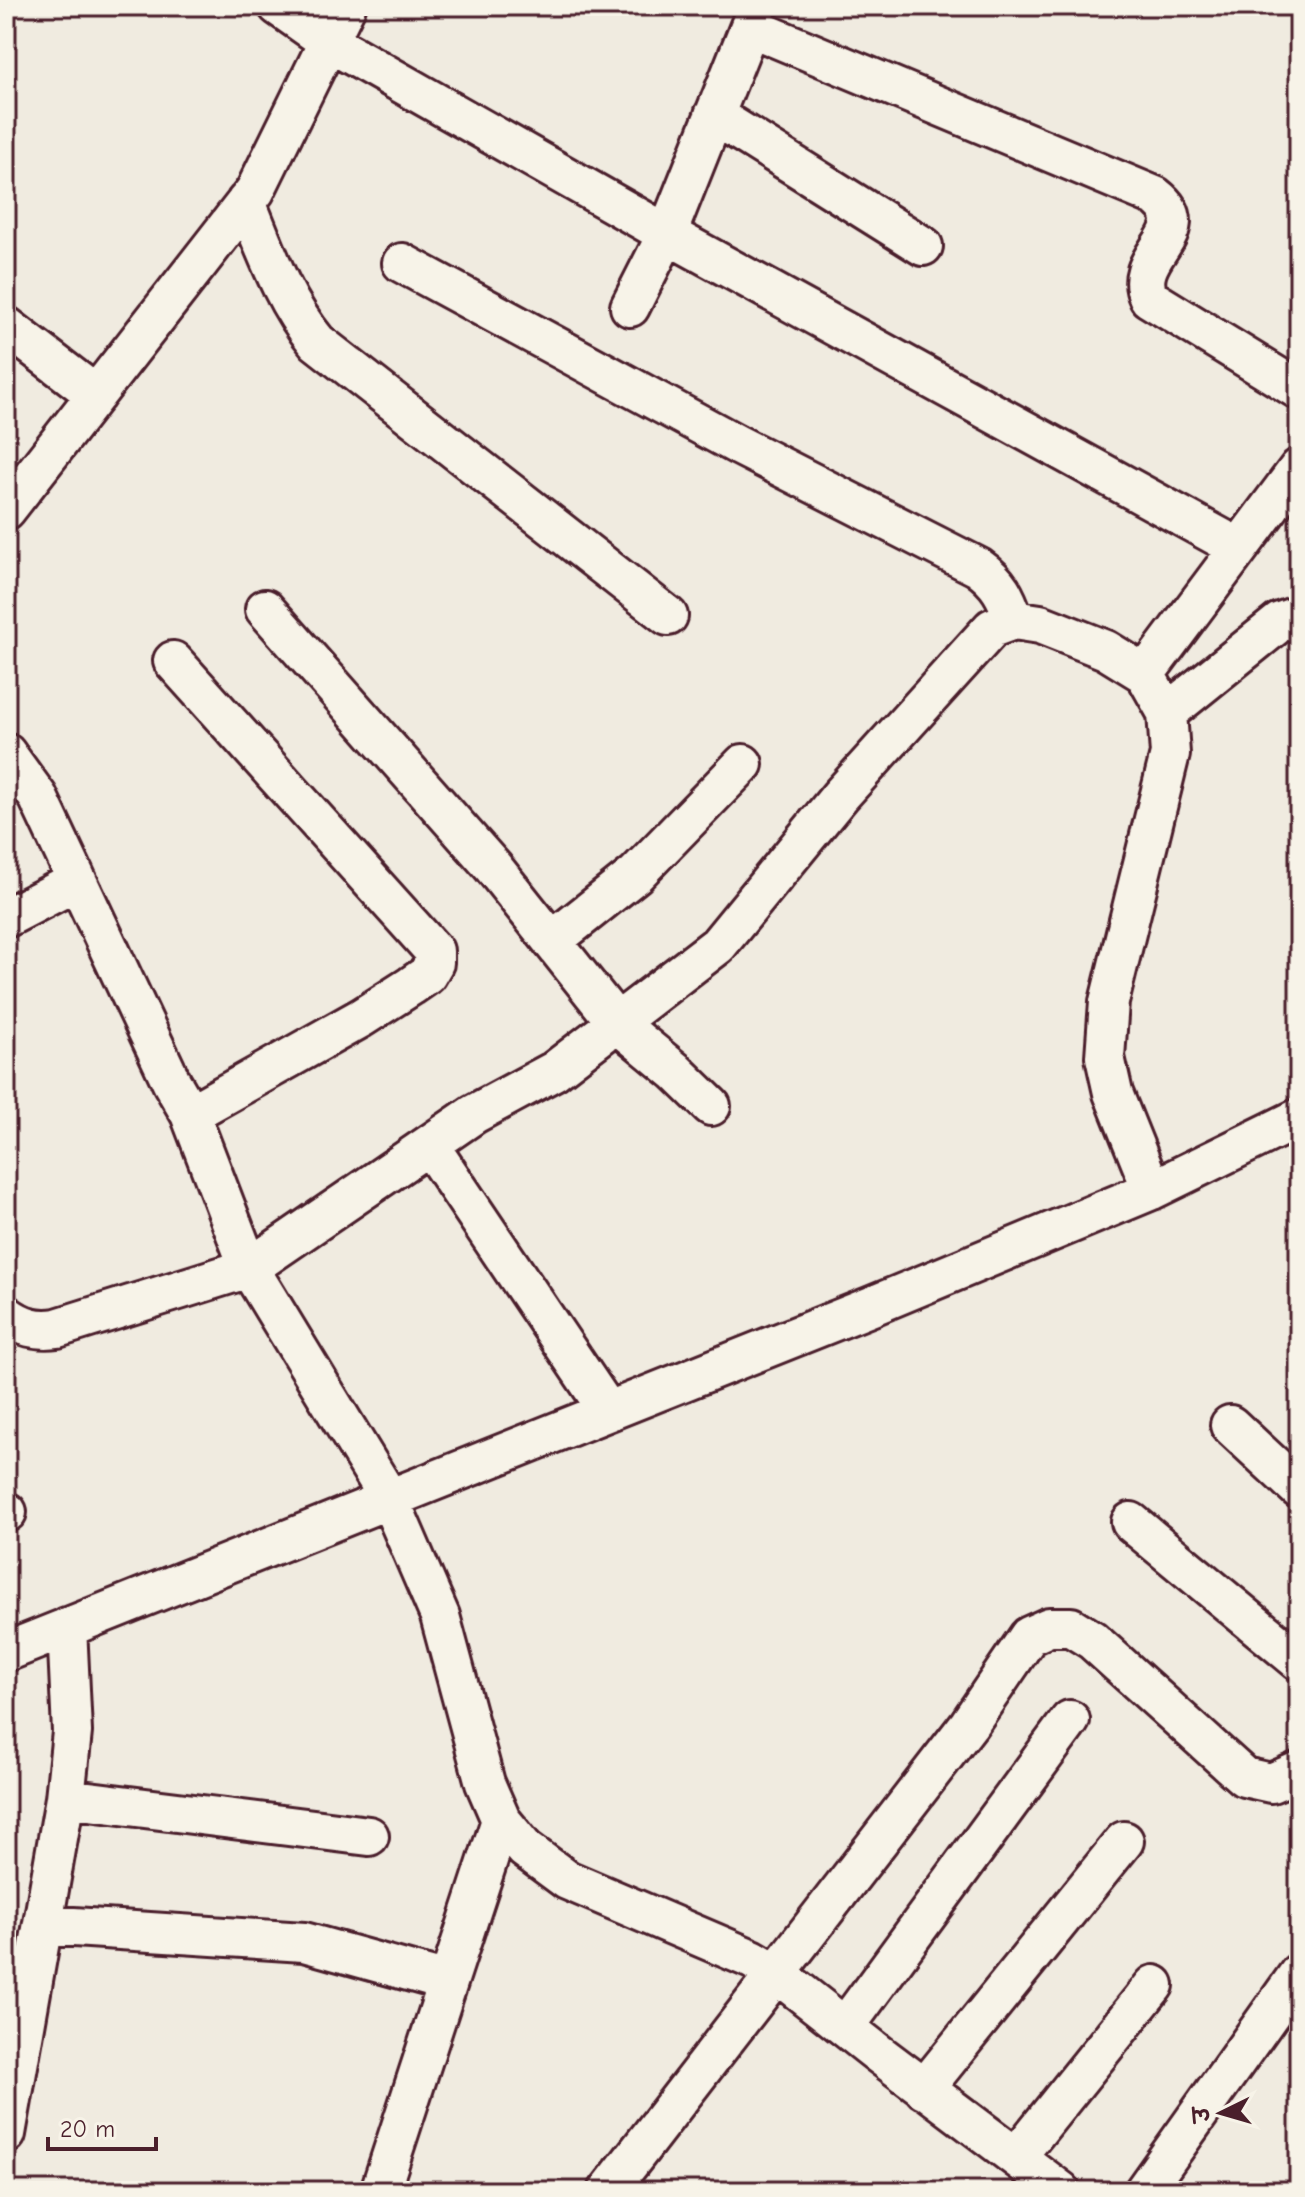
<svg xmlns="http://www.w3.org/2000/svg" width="1305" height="2197" viewBox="0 0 1305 2197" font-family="'Comic Neue','Playpen Sans Deva',sans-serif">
<rect width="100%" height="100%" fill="#f0ebe0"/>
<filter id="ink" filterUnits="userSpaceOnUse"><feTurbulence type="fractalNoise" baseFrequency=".0125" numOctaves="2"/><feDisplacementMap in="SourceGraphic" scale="16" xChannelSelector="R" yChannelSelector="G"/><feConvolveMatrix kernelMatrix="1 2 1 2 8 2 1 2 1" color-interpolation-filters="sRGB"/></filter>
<g filter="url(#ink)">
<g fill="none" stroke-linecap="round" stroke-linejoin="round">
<g stroke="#4a1f2b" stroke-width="44">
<path id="minor" d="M278 6 329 42 667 234 1239 548
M750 27 1155 196C1202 232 1128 255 1149 298L1299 390
M714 115 923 246
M246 202C266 251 283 301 317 342L668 616
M402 263 738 445 978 567C999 582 1006 596 1014 620
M630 307 667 234 758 6
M6 326 96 395
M6 510 255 191 346 6
M265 609 493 867 617 1023 675 1071 711 1106
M173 661 434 951V963L427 975 411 986 361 1018 190 1114
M1145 674 1299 468
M1167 713 1280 622 1299 615
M6 753 38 797 172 1083 190 1114 249 1268 389 1498 440 1616 485 1783 501 1820 525 1849 567 1880 752 1959 776 1973 879 2054 1061 2191
M6 918 77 881
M552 941 636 874 743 764
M429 1145 608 1411
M6 1315C22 1327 37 1331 57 1328L249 1268 474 1114 554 1071 718 945 840 796 992 628 1014 620 1040 624 1106 650 1145 674 1167 713 1170 754 1109 1002 1105 1057 1113 1093 1152 1190
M1230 1425 1299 1489
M6 1512H7
M1131 1522 1299 1661
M6 1652 872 1306 1152 1190 1299 1118
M65 1798 369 1836
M43 1925 304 1942 448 1982
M845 2027 1070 1720
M924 2089 1124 1841
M6 2134 65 1798 72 1732 67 1627
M1016 2157 1154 1985
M380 2191 501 1820
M608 2191 969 1724 1029 1636 1049 1627H1071L1092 1640 1244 1777 1271 1783 1299 1771
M1144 2191 1299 1973"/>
</g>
<use href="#minor" stroke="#f7f3e8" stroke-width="38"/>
</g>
</g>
<rect width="1305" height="2197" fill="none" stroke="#f7f3e8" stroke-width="32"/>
<rect x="16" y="16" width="1273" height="2165" fill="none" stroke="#4a1f2b" stroke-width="3" filter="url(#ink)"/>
<g transform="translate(1221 2113) rotate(265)" stroke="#f7f3e8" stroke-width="6" paint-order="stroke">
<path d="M0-6L14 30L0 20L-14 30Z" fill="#4a1f2b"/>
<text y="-12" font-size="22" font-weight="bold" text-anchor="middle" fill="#4a1f2b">उ</text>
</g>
<path d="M48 2137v12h108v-12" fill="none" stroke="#4a1f2b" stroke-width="4"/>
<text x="60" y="2137" font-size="24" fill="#4a1f2b" stroke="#f7f3e8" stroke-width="6" paint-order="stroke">20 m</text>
</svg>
